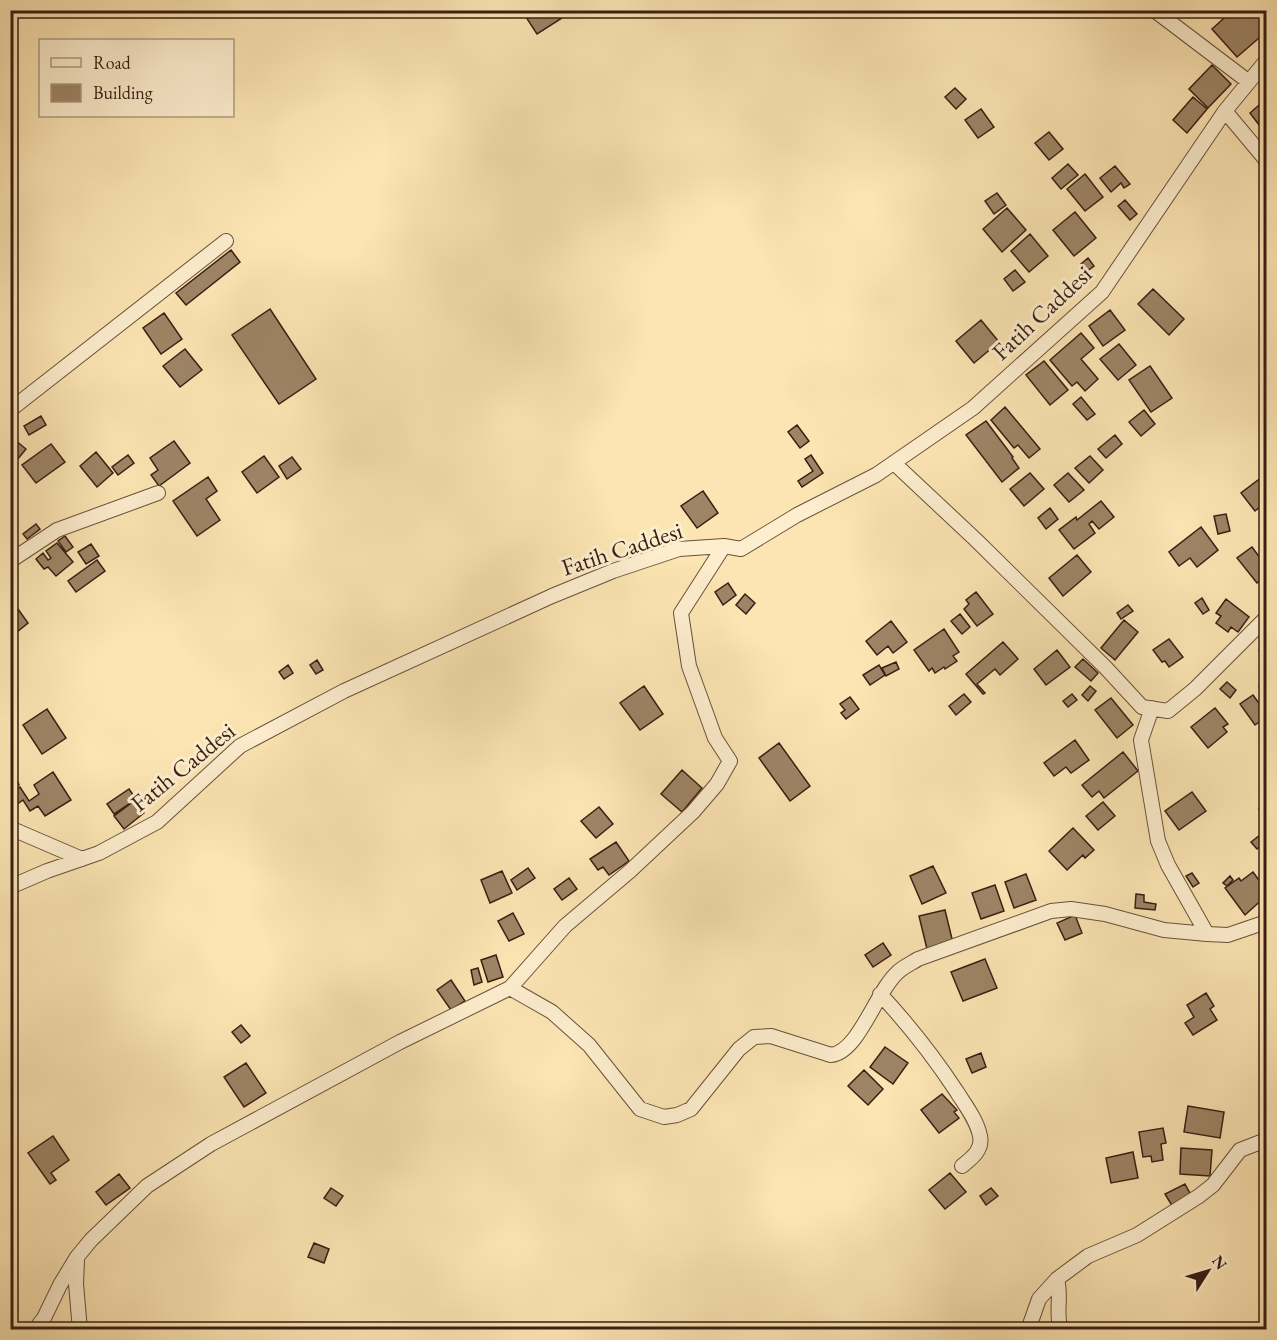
<svg xmlns="http://www.w3.org/2000/svg" width="1277" height="1340" viewBox="0 0 1277 1340" font-family="'EB Garamond',serif">
<rect width="100%" height="100%" fill="#fce5b3"/>
<filter id="stains"><feTurbulence type="fractalNoise" baseFrequency=".00333" numOctaves="4"/><feColorMatrix values="0 0 0 0 .2 0 0 0 0 .09 0 0 0 0 .02 0 0 0 .5 -.17"/></filter>
<radialGradient id="worn" r=".72"><stop offset=".6" stop-color="#630" stop-opacity="0"/><stop offset="1" stop-color="#630" stop-opacity=".3"/></radialGradient>
<path fill="#9e8566" stroke="#391e13" stroke-width="1.5" d="M557 10 562 18 537 34 522 11Z
M1233 10H1266V32L1237 57 1212 29Z
M1212 65 1231 84 1208 108 1189 89Z
M955 88 966 99 956 109 945 97Z
M1193 97 1207 109 1187 133 1173 120Z
M1266 99V134L1250 113Z
M981 109 994 127 978 138 965 120Z
M1049 132 1063 149 1049 160 1035 143Z
M1068 164 1078 175 1061 189 1052 178Z
M1115 166 1130 184 1124 188 1121 183 1111 192 1100 178Z
M1085 174 1103 197 1085 211 1067 189Z
M997 193 1006 205 994 214 985 201Z
M1125 200 1137 214 1130 220 1118 206Z
M1007 208 1026 230 1002 252 983 229Z
M1075 212 1096 238 1074 256 1053 230Z
M1030 234 1048 256 1029 272 1011 251Z
M231 250 240 262 186 305 176 293Z
M1088 258 1094 266 1086 272 1081 264Z
M1015 270 1025 282 1013 291 1004 279Z
M1153 289 1184 319 1169 335 1138 304Z
M270 309 316 379 279 404 232 335Z
M1110 310 1125 330 1103 346 1089 326Z
M164 313 182 339 161 354 143 328Z
M981 320 999 342 974 363 956 341Z
M1081 333 1094 348 1081 359 1098 379 1085 391 1077 382 1072 386 1050 360Z
M1119 344 1136 365 1118 380 1100 359Z
M185 349 202 370 180 387 163 366Z
M1044 361 1068 390 1050 405 1026 375Z
M1150 366 1172 398 1151 412 1129 380Z
M1081 397 1095 414 1087 420 1073 404Z
M1005 407 1040 449 1029 458 1018 445 1014 448 991 420Z
M1144 410 1155 424 1141 436 1129 422Z
M41 416 46 425 29 435 24 426Z
M986 421 1013 457 1012 458 1019 468 1002 482 966 435Z
M797 425 809 441 800 448 788 432Z
M1115 435 1122 444 1106 458 1098 449Z
M15 440 26 449 17 460 10 455V445Z
M174 441 190 463 159 486 151 475 158 470 150 458Z
M51 444 65 462 36 483 22 465Z
M96 452 113 473 97 487 80 466Z
M128 455 134 463 118 475 112 467Z
M811 455 823 473 802 487 798 481 813 471 805 459Z
M264 456 279 477 257 493 242 472Z
M1090 456 1103 470 1089 483 1075 468Z
M292 457 301 469 287 479 279 466Z
M1030 473 1044 489 1024 506 1010 489Z
M1068 473 1084 490 1069 502 1054 485Z
M1266 474V502L1255 511 1241 493Z
M208 477 217 491 206 499 220 520 197 536 173 501Z
M703 491 718 513 697 528 681 506Z
M1101 501 1114 517 1099 529 1092 521 1089 524 1095 533 1074 549 1059 530 1076 517 1077 520Z
M1050 508 1058 519 1046 529 1038 518Z
M1226 514 1230 531 1218 534 1214 516Z
M36 524 40 529 27 539 23 534Z
M1201 527 1218 550 1197 567 1190 558 1179 566 1169 552Z
M65 536 73 547 66 552 58 541Z
M57 543 73 562 56 576 48 567 44 569 36 559 43 553 48 560 51 558 46 551Z
M91 544 99 556 86 564 78 552Z
M1252 547 1266 566V576L1257 583 1237 558Z
M1077 555 1091 572 1063 596 1049 578Z
M97 560 105 571 76 592 68 581Z
M728 583 736 595 723 605 715 592Z
M976 592 993 614 977 626 964 609 969 604 966 600Z
M745 594 755 603 746 614 736 605Z
M1202 598 1209 610 1203 614 1195 603Z
M1226 599 1249 617 1238 632 1231 627 1228 632 1216 623 1221 616 1216 613Z
M1128 605 1133 611 1121 619 1117 613Z
M18 609 28 623 17 632 10 624V615Z
M960 614 970 627 962 634 951 621Z
M1124 620 1138 632 1115 660 1101 648Z
M891 621 907 642 893 653 888 646 877 655 866 641Z
M944 629 959 652 953 656 957 661 945 669 944 667 935 673 932 668 929 671 914 650Z
M1169 639 1183 657 1169 667 1165 661 1162 662 1153 650Z
M1003 642 1018 659 1000 675 995 669 977 684 985 693 983 694 966 674Z
M1266 644V659L1259 650Z
M1057 650 1070 667 1046 685 1034 669Z
M1083 659 1098 673 1091 681 1075 667Z
M317 660 323 670 316 674 310 665Z
M896 662 899 669 886 676 882 668Z
M288 665 293 673 284 679 279 672Z
M879 665 885 675 870 685 863 675Z
M1266 680V692L1265 693 1259 686Z
M1227 682 1236 690 1230 698 1220 689Z
M644 686 663 714 640 730 620 703Z
M1090 686 1096 691 1088 701 1082 695Z
M964 694 971 702 956 715 949 706Z
M1072 694 1077 700 1068 707 1063 701Z
M1253 695 1266 713V717L1255 725 1240 704Z
M850 697 859 709 846 719 841 713 845 710 840 704Z
M1111 698 1133 725 1117 738 1095 710Z
M1215 708 1228 724 1223 727 1227 732 1208 748 1191 727Z
M47 709 66 738 42 754 23 725Z
M1075 740 1089 760 1071 773 1066 767 1054 776 1044 763Z
M779 743 810 786 790 801 759 758Z
M1123 752 1138 771 1104 798 1099 791 1092 797 1082 785Z
M682 770 702 788 682 812 661 794Z
M14 772 19 785 13 788 10 774Z
M53 772 71 800 45 816 38 806 30 811 23 800 13 807 10 804V790L12 793 20 787 29 801 39 794 34 785Z
M129 789 136 799 114 814 107 804Z
M1192 792 1206 811 1179 830 1165 811Z
M134 801 144 813 124 829 114 816Z
M1103 802 1115 816 1098 830 1086 816Z
M1266 803V819L1259 809Z
M599 807 613 824 596 838 581 821Z
M1073 828 1094 850 1085 858 1083 855 1067 870 1049 851Z
M1260 835 1265 842 1257 849 1251 842Z
M616 842 629 861 609 875 603 867 598 870 590 859Z
M1266 846V858L1261 851Z
M933 866 946 893 922 904 910 876Z
M528 868 535 878 517 890 511 880Z
M502 871 512 893 490 903 481 880Z
M1253 872 1266 890V896L1245 915 1225 888 1239 878 1241 881Z
M1192 873 1199 883 1193 887 1186 876Z
M1026 874 1036 900 1014 908 1005 882Z
M1230 876 1233 880 1227 886 1223 883Z
M569 878 577 889 562 900 554 889Z
M995 885 1004 911 981 919 972 893Z
M1136 894 1144 895V902L1156 904 1155 910 1135 908Z
M945 910 953 943 927 949 919 916Z
M513 913 524 934 509 941 498 921Z
M1075 915 1082 933 1065 940 1057 923Z
M883 943 891 955 873 967 865 955Z
M496 955 503 977 488 982 481 960Z
M985 959 997 988 963 1001 951 972Z
M478 968 482 982 474 985 471 970Z
M451 980 465 1001 451 1010 437 990Z
M1206 993 1214 1006 1210 1009 1217 1020 1193 1035 1185 1023 1194 1017 1187 1005Z
M241 1025 250 1036 241 1043 232 1032Z
M885 1047 908 1063 893 1084 870 1067Z
M981 1053 986 1067 972 1073 966 1059Z
M246 1063 266 1093 244 1107 224 1077Z
M864 1070 883 1089 868 1105 848 1086Z
M942 1094 957 1110 954 1112 959 1118 939 1133 921 1110Z
M1188 1106 1224 1112 1220 1138 1184 1132Z
M1163 1128 1166 1143 1161 1144 1163 1160 1152 1162 1151 1156 1143 1157 1139 1132Z
M53 1136 69 1160 51 1173 56 1180 50 1184 28 1153Z
M1181 1148 1212 1150 1210 1176 1180 1174Z
M1133 1152 1138 1178 1111 1183 1106 1158Z
M950 1173 966 1192 945 1209 929 1190Z
M119 1174 130 1188 106 1205 96 1192Z
M1185 1184 1193 1199 1174 1209 1165 1194Z
M331 1188 343 1196 336 1206 324 1198Z
M991 1188 998 1196 986 1205 980 1196Z
M314 1243 329 1249 324 1263 308 1257Z"/>
<g fill="none" stroke-linecap="round" stroke-linejoin="round">
<g stroke="#6a503b" stroke-width="16">
<path id="minor" d="M1154 10 1249 82
M10 15 17 10
M1225 111 1266 160
M10 410 226 241
M895 464 976 540 1106 668 1142 707 1168 711 1195 689 1266 618
M10 561 57 530 158 493
M1152 708 1141 740 1158 841 1168 865 1207 934
M10 828 82 859
M10 887 47 871 99 853 157 822 240 746 344 691 552 596 613 571 679 549 724 546 741 549 797 515 876 475 973 408 1102 292 1225 111 1266 61
M510 988 552 1012 589 1045 640 1109 664 1117 677 1115 691 1109 739 1049 754 1037 771 1036 831 1055C859 1052 876 991 898 972 903 967 912 963 918 959L1051 911 1071 909 1105 914 1164 930 1207 934 1228 935 1266 922
M880 994C908 1024 934 1057 957 1092 965 1105 977 1120 980 1136 983 1150 972 1158 962 1166
M77 1260 76 1284 80 1330
M1057 1279C1062 1297 1055 1314 1061 1330
M35 1330 44 1318 60 1285 77 1257 91 1240 147 1186 211 1144 400 1042 510 988 565 926 630 871 693 812 717 784 730 761 715 738 689 666 681 613 724 546
M1028 1330 1039 1299 1057 1279 1088 1256 1137 1235 1199 1196 1213 1185 1240 1150 1266 1140"/>
</g>
<use href="#minor" stroke="#fdeece" stroke-width="14"/>
</g>
<g text-anchor="middle" stroke-width="6" stroke-linejoin="round" paint-order="stroke">
<g font-size="24" fill="#391e13" stroke="#fdeece">
<text transform="translate(1042 313) rotate(-43)" y="8">Fatih Caddesi</text>
<text transform="translate(622 549) rotate(-18)" y="8">Fatih Caddesi</text>
<text transform="translate(183 767) rotate(-39)" y="8">Fatih Caddesi</text>
</g>
</g>
<rect width="1277" height="1340" fill="none" stroke="#fce5b3" stroke-width="36"/>
<rect x="12" y="12" width="1253" height="1316" fill="none" stroke="#391e13" stroke-width="3"/>
<rect x="18" y="18" width="1241" height="1304" fill="none" stroke="#391e13" stroke-width="1.5"/>
<rect x="39" y="39" width="195" height="78" fill="#fdeece" stroke="#af9b83" stroke-width="1.5"/>
<rect x="51" y="58" width="30" height="9" fill="#fdeece" stroke="#af9b83" stroke-width="1.5"/>
<text x="93" y="69" font-size="18" fill="#391e13">Road</text>
<rect x="51" y="84" width="30" height="18" fill="#9e8566" stroke="#af9b83" stroke-width="1.5"/>
<text x="93" y="99" font-size="18" fill="#391e13">Building</text>
<g transform="translate(1208 1271) rotate(53)" stroke="#fdeece" stroke-width="4.5" paint-order="stroke">
<path d="M0-4.5L10 22L0 15L-10 22Z" fill="#391e13"/>
<text y="-9" font-size="16" font-weight="bold" text-anchor="middle" fill="#391e13">N</text>
</g>
<rect width="100%" height="100%" filter="url(#stains)"/>
<rect width="100%" height="100%" fill="url(#worn)"/>
</svg>
